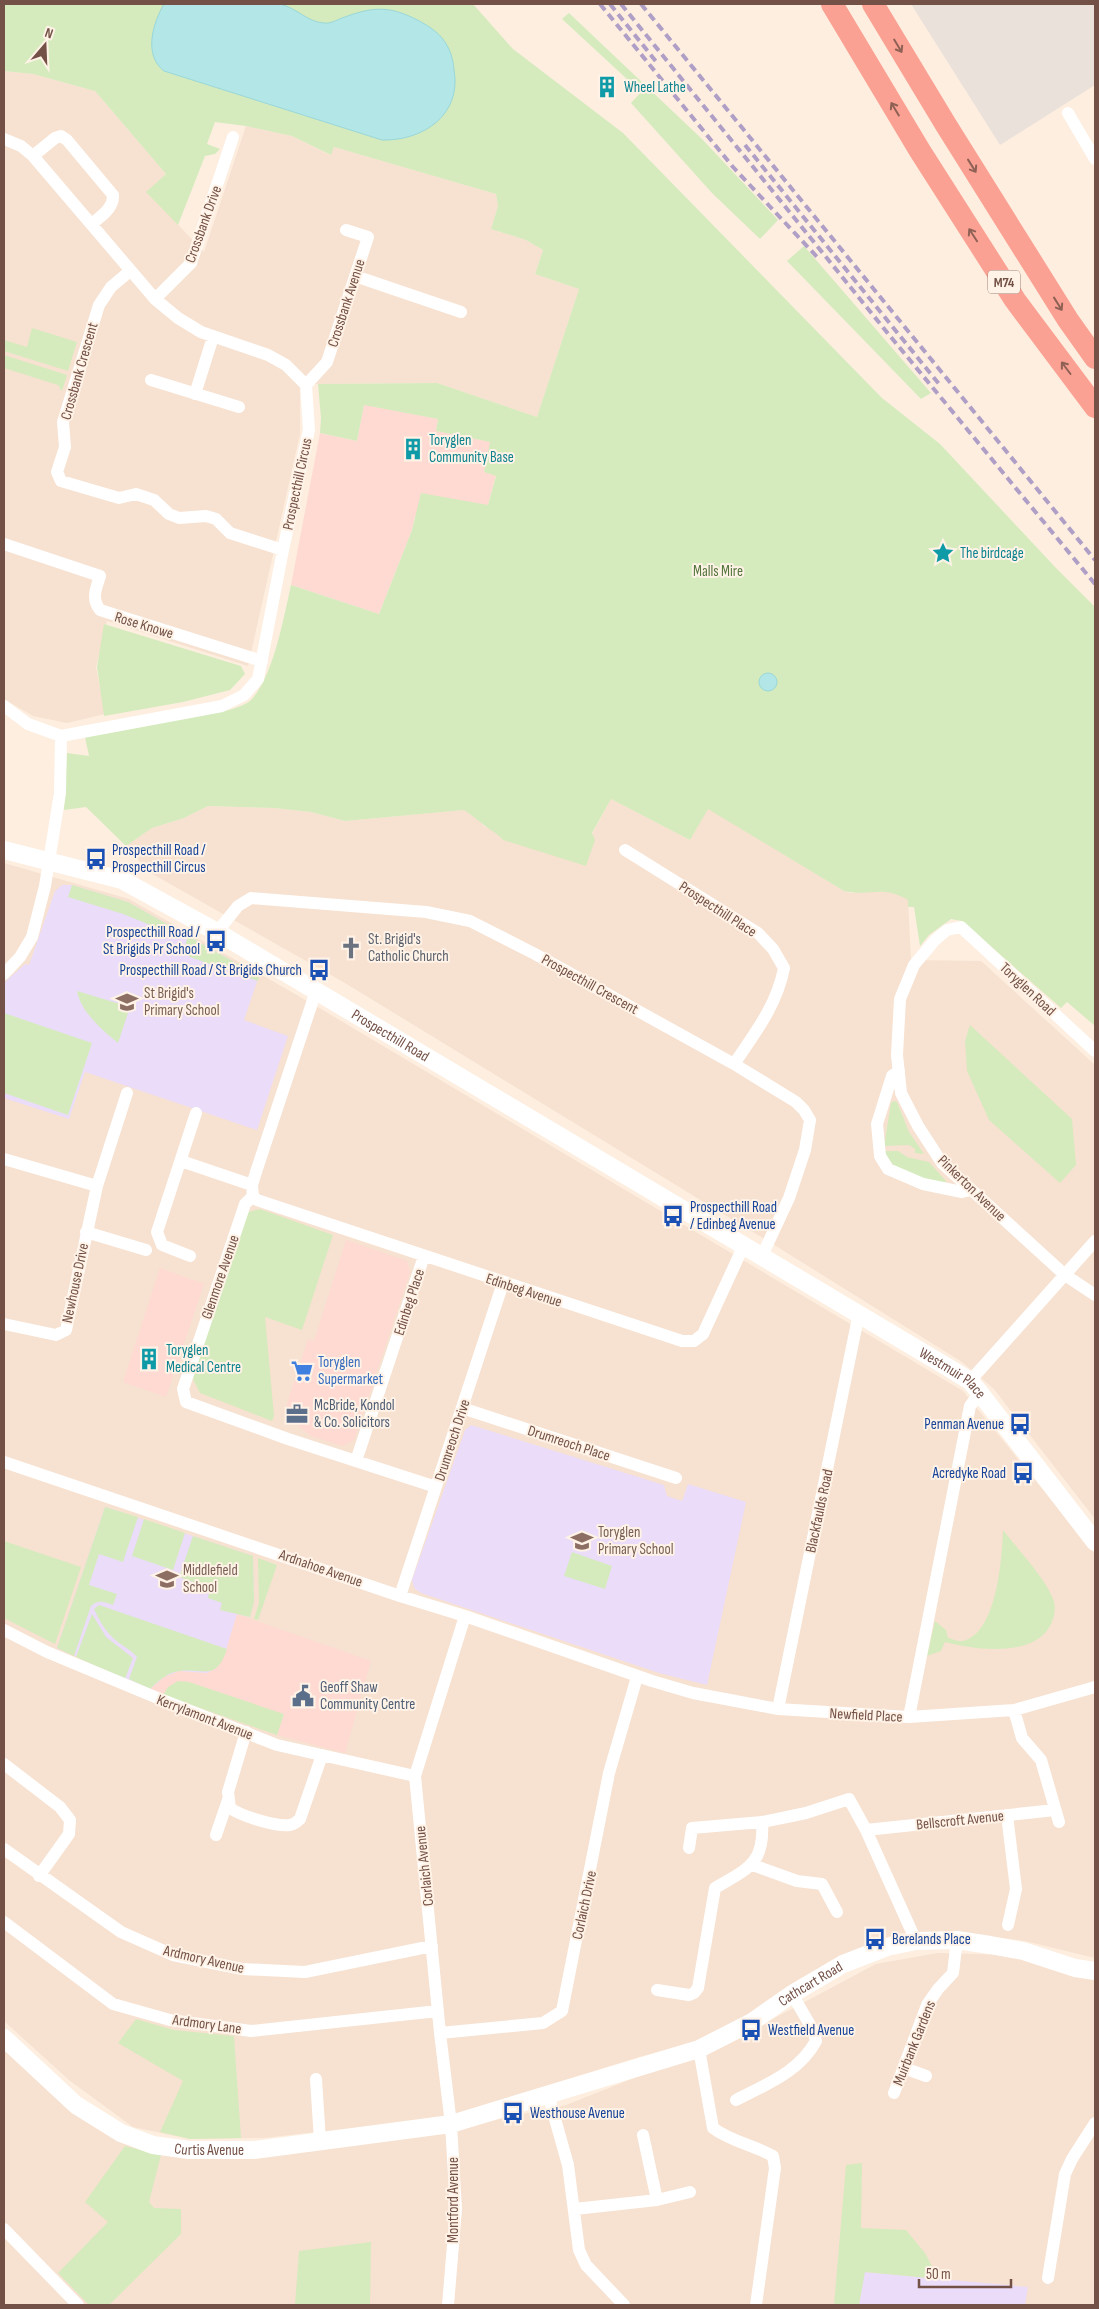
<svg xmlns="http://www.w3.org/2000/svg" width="1099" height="2309" viewBox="0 0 1099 2309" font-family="'Sofia Sans Condensed',sans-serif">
<rect width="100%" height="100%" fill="#fdeedf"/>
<path fill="#f7e1d0" d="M4 71 33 74 95 91 166 174 147 192 204 252 246 126 292 136 330 155 334 147 496 194 498 206 491 229 526 240 543 250 535 274 579 289 537 417 437 383 309 384 300 390V434L248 666 107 621 96 667 105 714 67 723 33 716 4 699Z
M611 799 690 840 708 808 844 891 851 893 870 891 896 892 908 900 911 960 981 961 1095 1065V1519L994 1389 962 1362 776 1246 345 983 149 872 126 846 152 828 184 818 208 806 274 808 311 812 345 821 464 810 475 816 484 826 495 831 503 840 592 834Z
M4 863 129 899 321 1009 963 1391 1095 1554V1958L1025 1941 960 1932 896 1933 821 1969 711 2037 639 2057 442 2118 263 2138 190 2139 133 2127 69 2080 4 2021Z
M938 1953 1006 1955 1095 1977V2305H4V2040L125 2139 192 2155 401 2139 566 2105 743 2035 876 1964Z"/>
<path fill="#fedad2" d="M364 404 438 419 436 431 491 442 484 472 496 475 488 505 415 516 412 530 379 614 291 585 320 433 357 441Z
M346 1240 407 1261 410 1272 354 1440 343 1446 311 1436 284 1413 308 1339 314 1341Z
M160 1268 204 1284 166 1397 123 1382Z
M237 1614 371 1661 345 1753 277 1735 150 1689 164 1677 179 1671 207 1673Z"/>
<path fill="#ebe1db" d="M911 4H1095V85L1000 145Z"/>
<path fill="#ebdcf9" d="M62 885H72L128 902 259 976 244 1020 288 1036 257 1130 85 1072 69 1119 4 1098V983L25 964 29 965 55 891Z
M471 1425 664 1485 667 1496 682 1501 688 1484 746 1502 707 1685 659 1673 421 1593 414 1588 412 1580 465 1430Z
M105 1507 253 1556 254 1602 250 1617 237 1614 224 1656 216 1668 207 1673 179 1671 164 1677 150 1689 57 1648Z
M864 2272 1028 2287 1025 2305H859Z"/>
<path fill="#d5ebbe" d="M4 4H473L513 49 623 133 882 398 940 444 1056 568 1095 607V1026L1067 1002 1061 1008 962 921 951 919 929 935 920 946 914 907H908V900C883 884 868 897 844 891L708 809 690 840 611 799 592 833 595 840 586 866 503 840C496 832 491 831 484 825 477 820 472 815 464 810L345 821 311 812 274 808 208 806 184 818 152 828 126 846 86 807 64 810 67 753 89 756 85 737 229 710C236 708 245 705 250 701 273 679 284 616 291 585L379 614 412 530 421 493 488 505 496 476 484 472 490 442 436 431 438 419 364 405 357 441 320 433 321 418 318 384 437 383 537 417 579 289 535 274 543 250 526 240 491 229 498 206 496 194 334 147 331 155 292 136 246 126 215 122 207 144 220 149 215 154 205 156 178 225 146 192 166 174 95 91 33 74 4 71Z
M569 13 702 139 778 220 760 239 712 193 631 103 641 92 562 19Z
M804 246 931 393 921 399 787 261Z
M32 328 77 342 68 371 4 351V340L27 347Z
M4 355 67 375 62 391 58 385 4 368Z
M104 624 241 666 245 674 230 690 183 702 104 716 97 667Z
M72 885 128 902 181 932 180 937 123 914 68 897Z
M188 936 259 976 258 981 190 957 186 954 185 946Z
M77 991 130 1007 118 1043C102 1030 81 1012 77 991Z
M4 1013 92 1043 68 1115 4 1093Z
M970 1025 1072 1119 1076 1165 1060 1183 989 1120 967 1071 965 1041Z
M894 1101 897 1102 909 1132 924 1154 915 1153V1149L909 1145 884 1146 891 1103Z
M885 1151H898L907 1157 929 1162 946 1181 944 1183C922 1177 893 1176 885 1151Z
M260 1209 333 1235 302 1330 265 1317 274 1416 272 1421 200 1393 193 1379 208 1327 248 1212Z
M105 1507 138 1517 123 1562 99 1554 89 1585 117 1594 113 1605C104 1602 99 1599 91 1606L74 1656 57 1648Z
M144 1519 185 1533 173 1570 132 1556Z
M1003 1530C1016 1547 1049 1582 1054 1602 1056 1609 1054 1618 1051 1624 1035 1658 975 1650 945 1642L941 1651 927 1656 935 1621 946 1630 948 1638C953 1639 958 1642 963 1641 997 1633 1002 1558 1003 1530Z
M193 1536 253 1556 254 1602 250 1617 220 1610 222 1603 208 1598 210 1588 179 1577Z
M4 1541 81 1567 55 1644 4 1618Z
M572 1552 612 1566 605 1589 564 1576Z
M258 1558 277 1565 258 1620 254 1619 259 1603Z
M99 1605 227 1649C216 1682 204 1668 180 1671 168 1672 158 1681 150 1689L129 1679 137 1657C131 1650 124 1647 118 1642 107 1634 100 1622 94 1609Z
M92 1614 106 1637 133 1658 125 1679 76 1657Z
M178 1681 189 1682 284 1714 277 1735 163 1695 168 1687Z
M136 2019 174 2030 234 2036 241 2138 190 2139 160 2132 183 2081 118 2043Z
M125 2146 161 2155 149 2202 154 2208 181 2209V2234L109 2305H89L58 2273 108 2222 85 2202Z
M862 2163 861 2228 906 2230 925 2253 939 2279 865 2272 859 2305H834L846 2165Z
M371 2242 370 2305H295L299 2251Z"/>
<path fill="#b3e6e7" stroke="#99d7d9" d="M164 4H280C297 8 307 22 324 23 330 24 337 20 342 18 364 10 381 5 404 14 417 19 434 28 442 38 450 48 453 58 454 70 462 114 424 141 382 140L164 71C143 55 153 23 164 4Z
M759 682a9 9 0 1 1 18 0a9 9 0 1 1-18 0Z"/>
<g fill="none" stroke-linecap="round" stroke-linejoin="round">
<path stroke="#fff" stroke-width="12" d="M1068 113 1095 159
M4 139 21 146 33 156 155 299 178 318 201 332 268 355 286 365 306 385 309 430 283 550 258 679 244 695 222 706 61 736 28 724 4 706
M33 156 55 138 61 136 67 140 113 195C114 208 101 216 92 224
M130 271 111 287 99 305 63 422 65 447 57 472 61 481 119 498 136 494 154 500 169 514 179 518 206 516 216 519 230 533 283 550
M355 276 461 312
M155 299 191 263 233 137
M151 380 239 407
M306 385 327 362 368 237 346 230
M195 394 213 337
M4 544 100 576C96 589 91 598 100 610L262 661
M625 850 758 933 773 949 784 968C777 1005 755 1033 734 1064
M217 932 238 906 251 898 426 912 470 921 535 954 734 1064 796 1102 804 1110 810 1120 805 1150 789 1198 762 1256
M4 974 20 957 32 937 45 886 60 793 61 736
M1095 1051 961 927 947 930 935 940 914 965 900 999 897 1055 901 1093 918 1126 942 1163 1065 1275 1095 1295
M899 1071 892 1076 877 1124 880 1156 888 1169 923 1184 962 1192 971 1190
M4 1159 97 1186
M181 1161 252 1185
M253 1196 257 1200 682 1341H694L703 1334 744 1245
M253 1196 245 1204 183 1389 186 1402 288 1439 436 1487
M253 1196 252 1185 256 1172 316 991
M86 1232 146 1250
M190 1256 162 1245 157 1232 196 1113
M4 1324 56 1335 66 1330 97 1186 127 1093
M970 1381 1095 1241
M462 1408 676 1478
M356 1461 424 1256
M4 1462 400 1596 465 1616 652 1681 693 1693 778 1709 909 1717 1014 1710 1095 1687
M400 1596 503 1283
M4 1630 47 1652 155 1697 277 1745 415 1776
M778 1709 859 1313
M1014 1710 1022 1738 1041 1760 1059 1822
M909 1717 970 1406 980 1393
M246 1732 228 1792 230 1808C241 1816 276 1827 290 1825 294 1824 297 1822 300 1819L322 1755
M4 1764 60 1807 70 1820 69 1834 39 1876
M1007 1815 1016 1889 1008 1925
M866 1830 1055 1810
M216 1835 228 1800
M689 1848 692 1828 762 1822
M4 1849 121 1932 173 1955 242 1969 305 1972 432 1946
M753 1865 797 1881 822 1884 837 1912
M4 1922 113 2004 170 2020 251 2031 438 2011
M657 1990 689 1995 694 1993 698 1988 715 1888C747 1869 765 1864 762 1822L806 1813 849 1799 866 1830 916 1941
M440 2033 543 2023 562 2011 609 1773 637 1677
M699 2049 713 2128C730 2141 753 2145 773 2156L775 2168 756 2305
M904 2068 926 2076
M316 2079 320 2141
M894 2093 927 2005 938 1989 953 1973 957 1940
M548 2094 568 2165 579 2250 586 2265 624 2305
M736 2100C767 2084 799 2072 816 2041L813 2030 792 1994
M643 2135 657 2200
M575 2209 657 2200 690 2192
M4 2229 78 2305
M1048 2278 1065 2174 1072 2159 1095 2123
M448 2305 456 2209 451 2124 440 2033 415 1776 465 1616"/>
<g stroke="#fff" stroke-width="18">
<path id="s1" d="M4 850 122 880 217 932 949 1368 970 1381 980 1393 1095 1542"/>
<path id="s2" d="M4 2038 76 2105 121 2133 153 2145 189 2150H254L451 2124 699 2049 752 2022 792 1994 843 1964 887 1947 916 1941 957 1940 990 1945 1023 1951 1075 1968 1095 1971"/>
</g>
<path stroke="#faa193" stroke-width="22" d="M832 4 920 151 1015 300 1095 407
M873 4 946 125 1068 320 1095 358"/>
<path stroke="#af9ec6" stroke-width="4" stroke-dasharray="8 5" stroke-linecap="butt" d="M600 4 733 167 819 259
M610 4 658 64
M621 4 890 336 1095 584
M641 4 1095 560
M745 145 939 384"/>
</g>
<defs><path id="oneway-shaft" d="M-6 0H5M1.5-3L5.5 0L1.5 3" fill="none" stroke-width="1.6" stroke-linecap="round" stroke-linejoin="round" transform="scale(1.25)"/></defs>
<g stroke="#8f6155">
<use href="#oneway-shaft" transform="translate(898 46) rotate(59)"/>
<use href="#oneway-shaft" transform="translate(895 109) rotate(-121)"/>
<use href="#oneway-shaft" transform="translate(972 166) rotate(58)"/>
<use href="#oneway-shaft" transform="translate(973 235) rotate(-123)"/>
<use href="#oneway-shaft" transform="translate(1058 304) rotate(58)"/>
<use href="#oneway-shaft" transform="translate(1066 368) rotate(-127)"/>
</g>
<defs>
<g id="building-bare" transform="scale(1.725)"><path d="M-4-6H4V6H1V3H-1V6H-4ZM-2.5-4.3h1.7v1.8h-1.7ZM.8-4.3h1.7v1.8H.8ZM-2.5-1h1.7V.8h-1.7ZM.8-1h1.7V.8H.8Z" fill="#0f9aa8" stroke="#fff2e6" stroke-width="2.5" paint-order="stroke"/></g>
<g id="sight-bare" transform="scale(1.725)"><path d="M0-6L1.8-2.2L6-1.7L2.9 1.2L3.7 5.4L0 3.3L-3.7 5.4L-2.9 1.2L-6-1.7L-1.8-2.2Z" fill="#0f9aa8" stroke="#fff2e6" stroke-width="2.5" paint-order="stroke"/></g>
<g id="bus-bare" transform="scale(1.725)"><path d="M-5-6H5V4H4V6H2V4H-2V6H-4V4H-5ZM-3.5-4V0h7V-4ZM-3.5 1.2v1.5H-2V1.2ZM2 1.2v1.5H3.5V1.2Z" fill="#1a4fb4" stroke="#fff2e6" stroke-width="2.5" paint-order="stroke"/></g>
<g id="church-bare" transform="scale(1.725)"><path d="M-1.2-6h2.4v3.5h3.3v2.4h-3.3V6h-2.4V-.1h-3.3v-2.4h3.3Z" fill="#6b7280" stroke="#fff2e6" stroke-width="2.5" paint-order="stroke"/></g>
<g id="school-bare" transform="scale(1.725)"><path d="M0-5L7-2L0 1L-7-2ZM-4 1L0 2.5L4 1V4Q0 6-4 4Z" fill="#8d6e63" stroke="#fff2e6" stroke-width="2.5" paint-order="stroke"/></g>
<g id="supermarket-bare" transform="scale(1.725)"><path d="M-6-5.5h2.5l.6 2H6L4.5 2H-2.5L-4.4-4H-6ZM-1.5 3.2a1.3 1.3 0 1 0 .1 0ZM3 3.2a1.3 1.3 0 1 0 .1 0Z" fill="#3f7fe0" stroke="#fff2e6" stroke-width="2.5" paint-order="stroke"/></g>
<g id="office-bare" transform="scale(1.725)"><path d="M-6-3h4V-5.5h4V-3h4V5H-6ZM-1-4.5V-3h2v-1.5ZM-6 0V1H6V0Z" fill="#5c6f8a" stroke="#fff2e6" stroke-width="2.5" paint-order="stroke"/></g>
<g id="civic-bare" transform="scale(1.725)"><path d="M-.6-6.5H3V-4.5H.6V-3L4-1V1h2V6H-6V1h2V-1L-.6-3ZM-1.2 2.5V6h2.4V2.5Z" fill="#5c6f8a" stroke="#fff2e6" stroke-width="2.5" paint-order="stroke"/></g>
</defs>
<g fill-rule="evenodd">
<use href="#building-bare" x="607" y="87"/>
<use href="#building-bare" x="413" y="449"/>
<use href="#sight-bare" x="943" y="553"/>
<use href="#bus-bare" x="96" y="859"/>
<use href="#bus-bare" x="216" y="941"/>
<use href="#church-bare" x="351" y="948"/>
<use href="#bus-bare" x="319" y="970"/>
<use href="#school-bare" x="127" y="1002"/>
<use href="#bus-bare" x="673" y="1216"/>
<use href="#building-bare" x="149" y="1359"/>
<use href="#supermarket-bare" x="302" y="1371"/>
<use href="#office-bare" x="297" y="1414"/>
<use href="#bus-bare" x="1020" y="1424"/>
<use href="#bus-bare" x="1023" y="1473"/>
<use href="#school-bare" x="582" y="1541"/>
<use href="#school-bare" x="167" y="1579"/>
<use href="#civic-bare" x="303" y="1696"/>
<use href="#bus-bare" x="875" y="1939"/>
<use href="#bus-bare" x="751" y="2030"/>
<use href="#bus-bare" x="513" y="2113"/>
</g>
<g text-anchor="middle" stroke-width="4" stroke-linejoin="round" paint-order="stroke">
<rect fill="#fff2e6" stroke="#9e8176" stroke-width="1" x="988" y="270.5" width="32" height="23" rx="4"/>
<g font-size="14" font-weight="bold" fill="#745146">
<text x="1004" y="287">M74</text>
</g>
<g font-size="15" fill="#0d838f" stroke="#fff2e6" text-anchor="start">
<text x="624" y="92">Wheel Lathe</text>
<text x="429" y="445">Toryglen<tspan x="429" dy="17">Community Base</tspan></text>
<text x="960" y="558">The birdcage</text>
<text x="166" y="1355">Toryglen<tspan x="166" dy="17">Medical Centre</tspan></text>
</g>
<g font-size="15" fill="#745146" stroke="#fff2e6">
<text transform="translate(203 224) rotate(-70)" y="5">Crossbank Drive</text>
<text transform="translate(346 303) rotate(-72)" y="5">Crossbank Avenue</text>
<text transform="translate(79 371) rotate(-74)" y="5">Crossbank Crescent</text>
<text transform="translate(297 484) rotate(-78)" y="5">Prospecthill Circus</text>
<text transform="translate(144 625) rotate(17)" y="5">Rose Knowe</text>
<text transform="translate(718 909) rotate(33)" y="5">Prospecthill Place</text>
<text transform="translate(590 984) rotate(29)" y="5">Prospecthill Crescent</text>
<text transform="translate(1028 989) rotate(43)" y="5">Toryglen Road</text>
<text dy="5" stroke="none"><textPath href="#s1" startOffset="432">Prospecthill Road</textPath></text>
<text transform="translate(972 1188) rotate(44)" y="5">Pinkerton Avenue</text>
<text transform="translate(220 1277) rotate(-71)" y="5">Glenmore Avenue</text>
<text transform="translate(75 1283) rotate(-78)" y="5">Newhouse Drive</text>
<text transform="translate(524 1290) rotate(18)" y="5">Edinbeg Avenue</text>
<text transform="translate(409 1302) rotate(-72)" y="5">Edinbeg Place</text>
<text dy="5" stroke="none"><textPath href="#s1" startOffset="1088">Westmuir Place</textPath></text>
<text transform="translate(452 1440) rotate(-72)" y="5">Drumreoch Drive</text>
<text transform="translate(569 1443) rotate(18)" y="5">Drumreoch Place</text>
<text transform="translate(819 1511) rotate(-78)" y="5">Blackfaulds Road</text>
<text transform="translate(321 1568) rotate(19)" y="5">Ardnahoe Avenue</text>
<text transform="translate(866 1715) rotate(3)" y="5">Newfield Place</text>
<text transform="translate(205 1717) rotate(21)" y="5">Kerrylamont Avenue</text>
<text transform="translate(960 1820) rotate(-6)" y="5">Bellscroft Avenue</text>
<text transform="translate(424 1866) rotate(-96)" y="5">Corlaich Avenue</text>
<text transform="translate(584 1905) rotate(-78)" y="5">Corlaich Drive</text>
<text transform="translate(204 1959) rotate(13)" y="5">Ardmory Avenue</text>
<text dy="5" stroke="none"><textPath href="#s2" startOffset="874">Cathcart Road</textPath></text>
<text transform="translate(207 2024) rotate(8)" y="5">Ardmory Lane</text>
<text transform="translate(914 2043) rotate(-68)" y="5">Muirbank Gardens</text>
<text dy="5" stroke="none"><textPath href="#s2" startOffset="242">Curtis Avenue</textPath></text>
<text transform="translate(453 2200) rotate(-90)" y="5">Montford Avenue</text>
</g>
<g font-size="15" fill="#53743c" stroke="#fff2e6">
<text x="718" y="576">Malls Mire</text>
</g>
<g font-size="15" fill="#164399" stroke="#fff2e6" text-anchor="start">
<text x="112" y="855">Prospecthill Road /<tspan x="112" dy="17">Prospecthill Circus</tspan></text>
<text x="200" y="937" text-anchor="end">Prospecthill Road /<tspan x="200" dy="17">St Brigids Pr School</tspan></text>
<text x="302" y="975" text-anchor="end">Prospecthill Road / St Brigids Church</text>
<text x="690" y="1212">Prospecthill Road<tspan x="690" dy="17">/ Edinbeg Avenue</tspan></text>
<text x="1004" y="1429" text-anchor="end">Penman Avenue</text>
<text x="1006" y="1478" text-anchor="end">Acredyke Road</text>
<text x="892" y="1944">Berelands Place</text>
<text x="768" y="2035">Westfield Avenue</text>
<text x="530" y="2118">Westhouse Avenue</text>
</g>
<g font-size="15" fill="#5b616d" stroke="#fff2e6" text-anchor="start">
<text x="368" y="944">St. Brigid's<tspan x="368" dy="17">Catholic Church</tspan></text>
</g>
<g font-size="15" fill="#785e54" stroke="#fff2e6" text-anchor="start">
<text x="144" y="998">St Brigid's<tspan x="144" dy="17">Primary School</tspan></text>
<text x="598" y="1537">Toryglen<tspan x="598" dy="17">Primary School</tspan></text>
<text x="183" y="1575">Middlefield<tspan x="183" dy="17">School</tspan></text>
</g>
<g font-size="15" fill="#366cbe" stroke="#fff2e6" text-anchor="start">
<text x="318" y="1367">Toryglen<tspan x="318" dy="17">Supermarket</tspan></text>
</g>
<g font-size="15" fill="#4e5e75" stroke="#fff2e6" text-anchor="start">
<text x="314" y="1410">McBride, Kondol<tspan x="314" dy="17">&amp; Co. Solicitors</tspan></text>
<text x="320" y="1692">Geoff Shaw<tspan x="320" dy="17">Community Centre</tspan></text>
</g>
</g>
<rect width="1099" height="2309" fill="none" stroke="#745146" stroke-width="10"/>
<g transform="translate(45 45) rotate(19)" stroke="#fff2e6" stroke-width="4" paint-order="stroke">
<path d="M0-4L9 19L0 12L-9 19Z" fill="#745146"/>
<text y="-8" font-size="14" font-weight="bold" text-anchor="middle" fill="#745146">N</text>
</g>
<path d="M919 2279v8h92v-8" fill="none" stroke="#745146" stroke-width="2.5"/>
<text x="926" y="2279" font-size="15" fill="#745146" stroke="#fff2e6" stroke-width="4" paint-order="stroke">50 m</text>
</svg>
